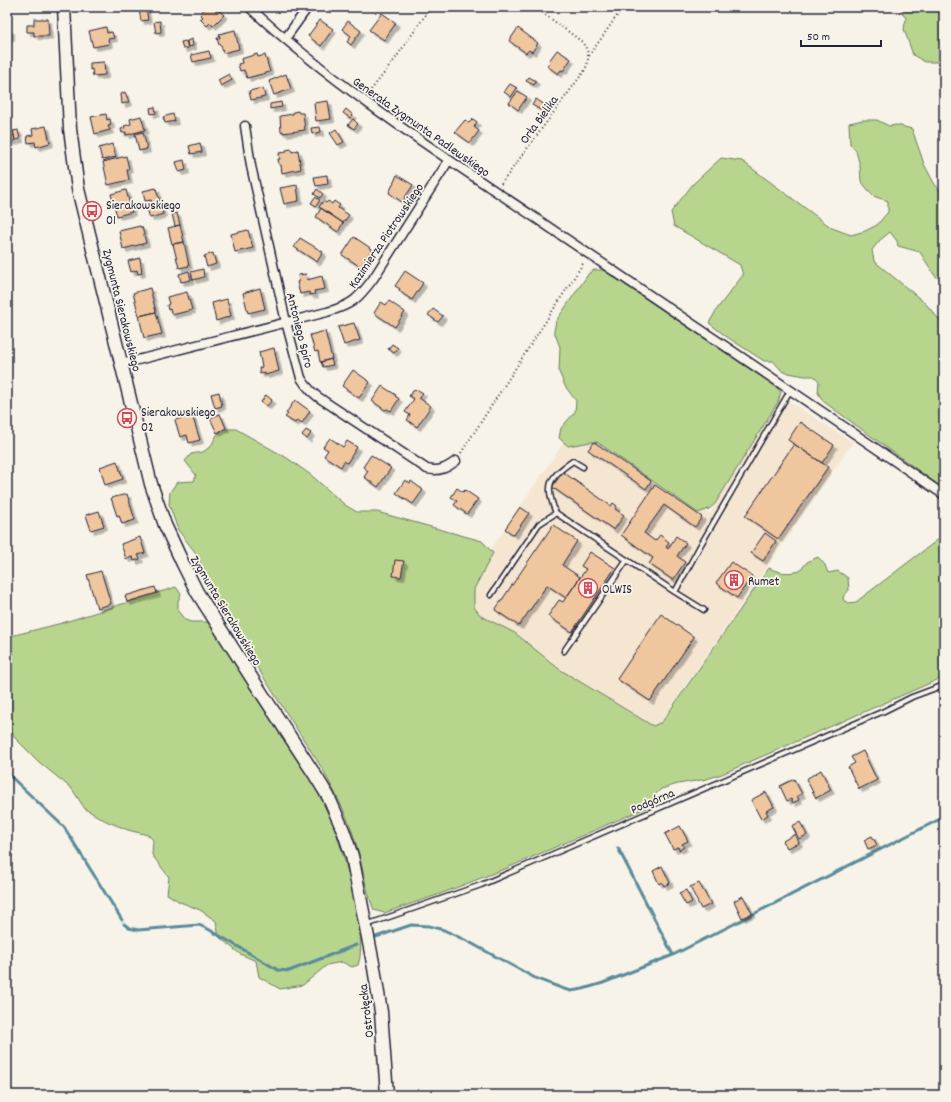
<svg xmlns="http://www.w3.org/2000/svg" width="951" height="1102" viewBox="0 0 951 1102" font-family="Dekko,sans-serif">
<defs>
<filter id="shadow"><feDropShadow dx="3.5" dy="3.5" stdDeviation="0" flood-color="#0004"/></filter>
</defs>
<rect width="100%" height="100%" fill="#f7f3e8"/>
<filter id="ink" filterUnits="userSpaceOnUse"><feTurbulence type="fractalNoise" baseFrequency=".025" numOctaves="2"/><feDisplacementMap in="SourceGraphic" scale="8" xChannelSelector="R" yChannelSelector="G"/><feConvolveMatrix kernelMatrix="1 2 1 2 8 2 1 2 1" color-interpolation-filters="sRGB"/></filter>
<g filter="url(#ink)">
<path fill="#f5e6d2" d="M777 394 853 442 657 727 450 609 575 426 710 514Z"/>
<path fill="#b8d58d" stroke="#6d7c64" d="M904 7H944V62H925L913 55 904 29 906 18 901 12Z
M863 120H877L889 126 897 125 912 129 924 164 934 183 944 196V281L935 276 920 252 898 246 897 241 890 232 879 241 872 250 874 261 925 303 944 325V489L824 402 818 393 819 381 814 376H805L783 372 773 361H764L727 337 709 323 717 309 743 275 740 265 674 226 671 212 693 184 721 158 742 161 832 228 851 235 865 231 877 225 888 212V201L873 196 861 181 860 166 856 151 850 144 849 123Z
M594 270H603L775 386 781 392 778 402 715 504 709 509 698 513 597 442H591L568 446 559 438 561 428 575 412 576 401 565 386 559 372 560 347 554 331 556 321 589 273Z
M223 429H236L287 458 311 475 345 505 357 512H377L482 541 493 553 474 589V607L481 616 515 633 559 669 653 726 662 722 769 568C779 573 789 574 800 571L807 562 818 557 825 565 828 573 838 571 848 578 849 590 843 597 844 601 849 603 856 602 944 535V677L722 774 707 779 678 784 661 789 653 797 648 807 507 868 440 894 384 913 374 910C365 889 363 866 356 844 350 820 335 793 323 770L207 589 204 569 195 552 178 530 169 504 170 492 177 482 194 481 196 475 185 461 191 454 203 452 211 446 216 436Z
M176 587 181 594 178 601V611L185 620 191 622H206L215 626 317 791C322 800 327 809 331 818 342 847 369 938 358 965L352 967 342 962 327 965 303 985 280 989 259 977 256 961 240 954 219 937 216 921 200 910 180 902 167 894 169 877 152 855 153 840 148 835 128 830 106 821 85 809 72 789 39 762 15 738 7 722V637L62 623Z"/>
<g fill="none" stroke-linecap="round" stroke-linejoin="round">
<path stroke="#5a8b9b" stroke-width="3" d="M7 773 64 827 122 920
M618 848 673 955
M124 924 129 928 138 930 199 925 208 929 278 970 289 971 356 945
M376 937 411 925 429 926 444 930 469 942 535 978 564 989 571 991 583 989 603 983 673 955 944 817"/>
</g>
<path fill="#f0c69f" stroke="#22223b" filter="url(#shadow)" d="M206 7H215L224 15 213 26 210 23 207 26 200 19 203 17 200 14Z
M146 8 148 20 141 21 139 9Z
M382 13 396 23 384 40 369 30Z
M34 19H48L49 36H34V32H27V25H34Z
M320 20 333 29 321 46 308 36Z
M160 21 161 32 156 33 154 22Z
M348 21 361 31 351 45 347 42 351 36 342 29Z
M106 27 107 33 112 32 114 38 108 39 109 44 93 47 89 31Z
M518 28 538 43 532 52 529 50 526 53 509 41Z
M7 30H11V37L7 38Z
M235 30 239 49 223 53 221 45H219L217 38H220L219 34Z
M192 39 193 46 188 47 187 41Z
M186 41 188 48 183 49 181 42Z
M557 50 571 59 563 71 561 70 558 74 547 66 550 62 549 61Z
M209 51 211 58 193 62 191 55Z
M257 54 258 57 265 55 270 72 247 78 244 70 240 71 238 64 242 63 241 59Z
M104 62 105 75 93 76 92 69 90 70V63Z
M229 74 232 80 221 86 218 80Z
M286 74 291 89 274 95 269 81Z
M529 77 536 81 534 85 526 81Z
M510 84 517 88 511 97 504 92Z
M263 88 265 97 251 100 249 91Z
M518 91 527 97 518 110 509 103Z
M125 92 129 102 122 104 121 94Z
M536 99 545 105 541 110 532 105Z
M328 101 331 119 316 121 314 103Z
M281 102 282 107 270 109V104Z
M155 107 156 113 151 114 150 108Z
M346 109 353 115 350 118 343 113Z
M298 111 299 113H303L305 130 283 133V131L281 132 280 116 293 114V112Z
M106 114 107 120 110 119 111 125 108 126 110 130 95 134 91 117Z
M173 114 175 121 165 123 163 117Z
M141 116 145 130 126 135V132L122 133 121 129 125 128 124 126 131 124 130 119Z
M353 119 358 124 354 129 348 125Z
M473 119 477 122 474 127 479 131 470 143 455 132 465 120 469 123Z
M46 126 50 143 36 147 35 142 28 143 27 136 33 135 32 129Z
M320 127 321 132 312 134 311 128Z
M336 129 344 142 338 145 330 133Z
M18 130 20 139 15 140 13 131Z
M13 131 15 141 7 142V133Z
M143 132 147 149 139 151 135 134Z
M200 143 202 152 191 154 189 146Z
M112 144 116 157 102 160 99 148Z
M291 149 292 152 298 150 301 169 282 173 281 165H279L278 159H280L279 153 286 152V150Z
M126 156 129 169 127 170 129 180 108 185 103 162Z
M184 160 186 170 179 172 176 162Z
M327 175 328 184 316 186 314 177Z
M397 175 413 185 402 202 389 193Z
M297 185 299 201 284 204 280 188Z
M156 188 163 214 150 218 147 209 153 208 151 200 145 201 143 191Z
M317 189 323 194 320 198 314 194Z
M126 190 132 212 117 216 111 194Z
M315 197 320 200 316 206 311 203Z
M323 201 326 203 328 201 332 204 334 201 340 205 338 208 349 215 343 223 319 207Z
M321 208 343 223 338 232 316 217Z
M177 213 180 225 175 226 172 214Z
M180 225 184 242 172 244 168 228Z
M140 226V227H142L146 243 123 249 119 231Z
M248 230 253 248 235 252 231 234Z
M354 237 372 249 361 267 342 255Z
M300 238 323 252 317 262 294 247Z
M184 242 189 266 179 268 173 244Z
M213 253 216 264 207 267 204 256Z
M140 258 142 273 138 274 137 270 131 272 128 261Z
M203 269 204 277 193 280 191 272Z
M189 271 191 280 181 282 179 274Z
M405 271 423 283 412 300 399 291 400 289 395 286Z
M306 274 307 280 322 276 325 289 314 291 315 294 310 295 309 292 300 294 297 282 299 281 298 275Z
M150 288 156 312 139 316 133 293Z
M260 288 265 309 248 313 243 293Z
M187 292 192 310 172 315 170 309 168 310 167 305 169 304 167 297Z
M227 299 231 316 216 321 212 303Z
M389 301 405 312 395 327 374 313 381 302 386 305Z
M433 309 443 316 438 322 428 315Z
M156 312 162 334 144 338 139 316Z
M354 323 360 340 344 345 338 327Z
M325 331 332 359 320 362 318 351 315 352 310 335Z
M392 344 398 348 394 353 388 349Z
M274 348 279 371 265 375V373L260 374 259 368 262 367 259 352Z
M331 359 333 365 323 367 321 362Z
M353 370 370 382 359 398 342 386Z
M382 386 396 395 395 396 399 399 391 411 387 409 385 410 372 401Z
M418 390 423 393 419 398 431 406 417 427 407 420 410 415 405 412 414 399 409 396 413 391Z
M219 392 222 406 215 408 211 394Z
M266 395 272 400 267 406 261 402Z
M295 400 310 411 302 423 297 420 295 423 285 417 288 414 286 413Z
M220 414 226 428 217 433 210 418Z
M192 415 200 440 189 443 187 435 180 437 175 420Z
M800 422 834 445 822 463 788 440Z
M306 430 311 433 307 439 302 435Z
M330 438 343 447 347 441 357 447 347 463 344 461 341 467 324 456 328 450 323 447Z
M594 442 651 481 646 489 588 450Z
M794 444 828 467 778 539 745 516Z
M371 455 391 468 378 487 364 477 368 471 363 467Z
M117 461 123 479 105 485 100 467Z
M563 472 611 506 613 503 617 506 615 509 624 515 614 530 552 487Z
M405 480 410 483 411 481 423 490 413 504 396 493Z
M655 485 702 517 695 527 664 505 644 533 655 541 660 535 669 542 666 547 668 549 676 536 686 543 677 556 685 562 673 580 649 564 653 558 621 535Z
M457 488 463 492 465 490 478 499 467 514 454 505 457 501 451 497Z
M127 494 135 520 122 524 119 515 117 516 111 498Z
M520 507 529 513 514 535 505 529Z
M99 511 104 526 91 530 86 515Z
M553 525 577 541 562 565 580 577 566 598 547 585 519 626 495 610Z
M765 533 776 541 763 561 751 553Z
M140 537 145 553 138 555 140 559 134 561 133 557 126 559 121 544Z
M590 552 615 568 572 632 548 616 559 600 563 602 586 569 581 566Z
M395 560 404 561 401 577 393 576Z
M731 562 752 576 737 598 716 583Z
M101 571 111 604 97 608 87 575Z
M155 587 157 593 127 602 125 596Z
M661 614 694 637 650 701 617 679Z
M863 751 877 780 859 789 848 767 855 763 851 757Z
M821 770 831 790 816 798 806 779Z
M794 779 802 794 797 796 799 800 793 803 791 799 787 801 780 786Z
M766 792 774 807 766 811 768 815 761 819 751 800Z
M800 822 807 835 799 839 792 826Z
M680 826 688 841 682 844 684 847 679 850 678 847 673 849 665 834Z
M795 834 799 843 787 848 783 841Z
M872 836 877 845 868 849 864 840Z
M662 866 670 883 664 886 662 882 659 884 653 871Z
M699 883 711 904 701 909 690 887Z
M686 890 692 902 686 905 679 893Z
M743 896 752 913 742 918 734 901Z"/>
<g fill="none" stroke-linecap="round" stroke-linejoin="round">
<g stroke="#22223b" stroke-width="7">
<path id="lane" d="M556 513C544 485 549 477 573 461L583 467
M491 595 539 524 556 513 675 592
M704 610 675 592 700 546 791 389
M564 651 627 560
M366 925 481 885 884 711 912 697 944 685"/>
</g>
<g stroke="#22223b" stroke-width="11">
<path id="street" d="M249 7C336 87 436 151 534 217 671 310 808 401 944 495
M285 39 308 7
M245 126 251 166 286 322 301 378C307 388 314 395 324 401L427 469C439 472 447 468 456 461
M122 364 327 312C352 305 358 299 373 279L449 160"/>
</g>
<g stroke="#22223b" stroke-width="15">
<path id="secondary" d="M64 7 70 129 78 189 151 484 165 525 183 564 197 592 253 680 315 775 328 796 343 830 352 856 374 968 381 1012 387 1095"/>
</g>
<path stroke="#22223b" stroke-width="2" stroke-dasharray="1 3" stroke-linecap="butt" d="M589 56 623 7
M371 90 393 62 431 7
M501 184 585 70C590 58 589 50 581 41L535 7
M129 345 136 351
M461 453 584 262"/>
<use href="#lane" stroke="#f7f3e8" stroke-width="4"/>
<use href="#street" stroke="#f7f3e8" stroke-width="8"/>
<use href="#secondary" stroke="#f7f3e8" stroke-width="12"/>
</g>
</g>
<defs>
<g id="bus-ring" transform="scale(1)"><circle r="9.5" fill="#f7f3e8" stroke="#d1495b" stroke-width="1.5"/><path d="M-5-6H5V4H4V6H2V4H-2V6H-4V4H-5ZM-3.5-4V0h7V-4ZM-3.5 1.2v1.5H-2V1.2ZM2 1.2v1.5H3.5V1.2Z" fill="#d1495b"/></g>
<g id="building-ring" transform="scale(1)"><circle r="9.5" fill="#f7f3e8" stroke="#d1495b" stroke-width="1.5"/><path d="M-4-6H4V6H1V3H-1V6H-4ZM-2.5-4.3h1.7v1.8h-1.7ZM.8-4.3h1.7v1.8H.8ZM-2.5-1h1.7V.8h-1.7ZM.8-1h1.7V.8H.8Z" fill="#d1495b"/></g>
</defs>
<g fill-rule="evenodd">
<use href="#bus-ring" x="92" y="211"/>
<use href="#bus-ring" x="127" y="418"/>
<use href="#building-ring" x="734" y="580"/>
<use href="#building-ring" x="588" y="588"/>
</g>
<g text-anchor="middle" stroke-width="3.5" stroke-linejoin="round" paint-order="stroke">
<g font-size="13" fill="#22223b" stroke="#f7f3e8">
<text transform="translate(538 119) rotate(-54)" y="5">Orła Bielika</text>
<text transform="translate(422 126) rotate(35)" y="5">Generała Zygmunta Padlewskiego</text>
<text transform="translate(385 235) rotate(-56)" y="5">Kazimierza Piotrowskiego</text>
<text transform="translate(123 310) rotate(76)" y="5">Zygmunta Sierakowskiego</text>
<text transform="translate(301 330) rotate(76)" y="5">Antoniego Spiro</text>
<text transform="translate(227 610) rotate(59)" y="5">Zygmunta Sierakowskiego</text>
<text transform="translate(652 800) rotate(-23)" y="5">Podgórna</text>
<text transform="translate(365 1011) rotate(-97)" y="5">Ostrołęcka</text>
</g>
<g font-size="13" fill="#22223b" stroke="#f7f3e8" text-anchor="start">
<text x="106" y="209">Sierakowskiego<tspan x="106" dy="15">01</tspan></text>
<text x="141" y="416">Sierakowskiego<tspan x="141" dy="15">02</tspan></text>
<text x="748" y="585">Rumet</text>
<text x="602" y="593">OLWIS</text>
</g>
</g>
<rect width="951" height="1102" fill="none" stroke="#f7f3e8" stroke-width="24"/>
<rect x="12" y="12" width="927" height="1078" fill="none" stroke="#22223b" stroke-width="1.5" filter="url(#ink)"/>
<path d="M801 40v6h80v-6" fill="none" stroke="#22223b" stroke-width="2"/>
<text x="807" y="40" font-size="12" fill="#22223b" stroke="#f7f3e8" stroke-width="3" paint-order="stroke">50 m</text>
</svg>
